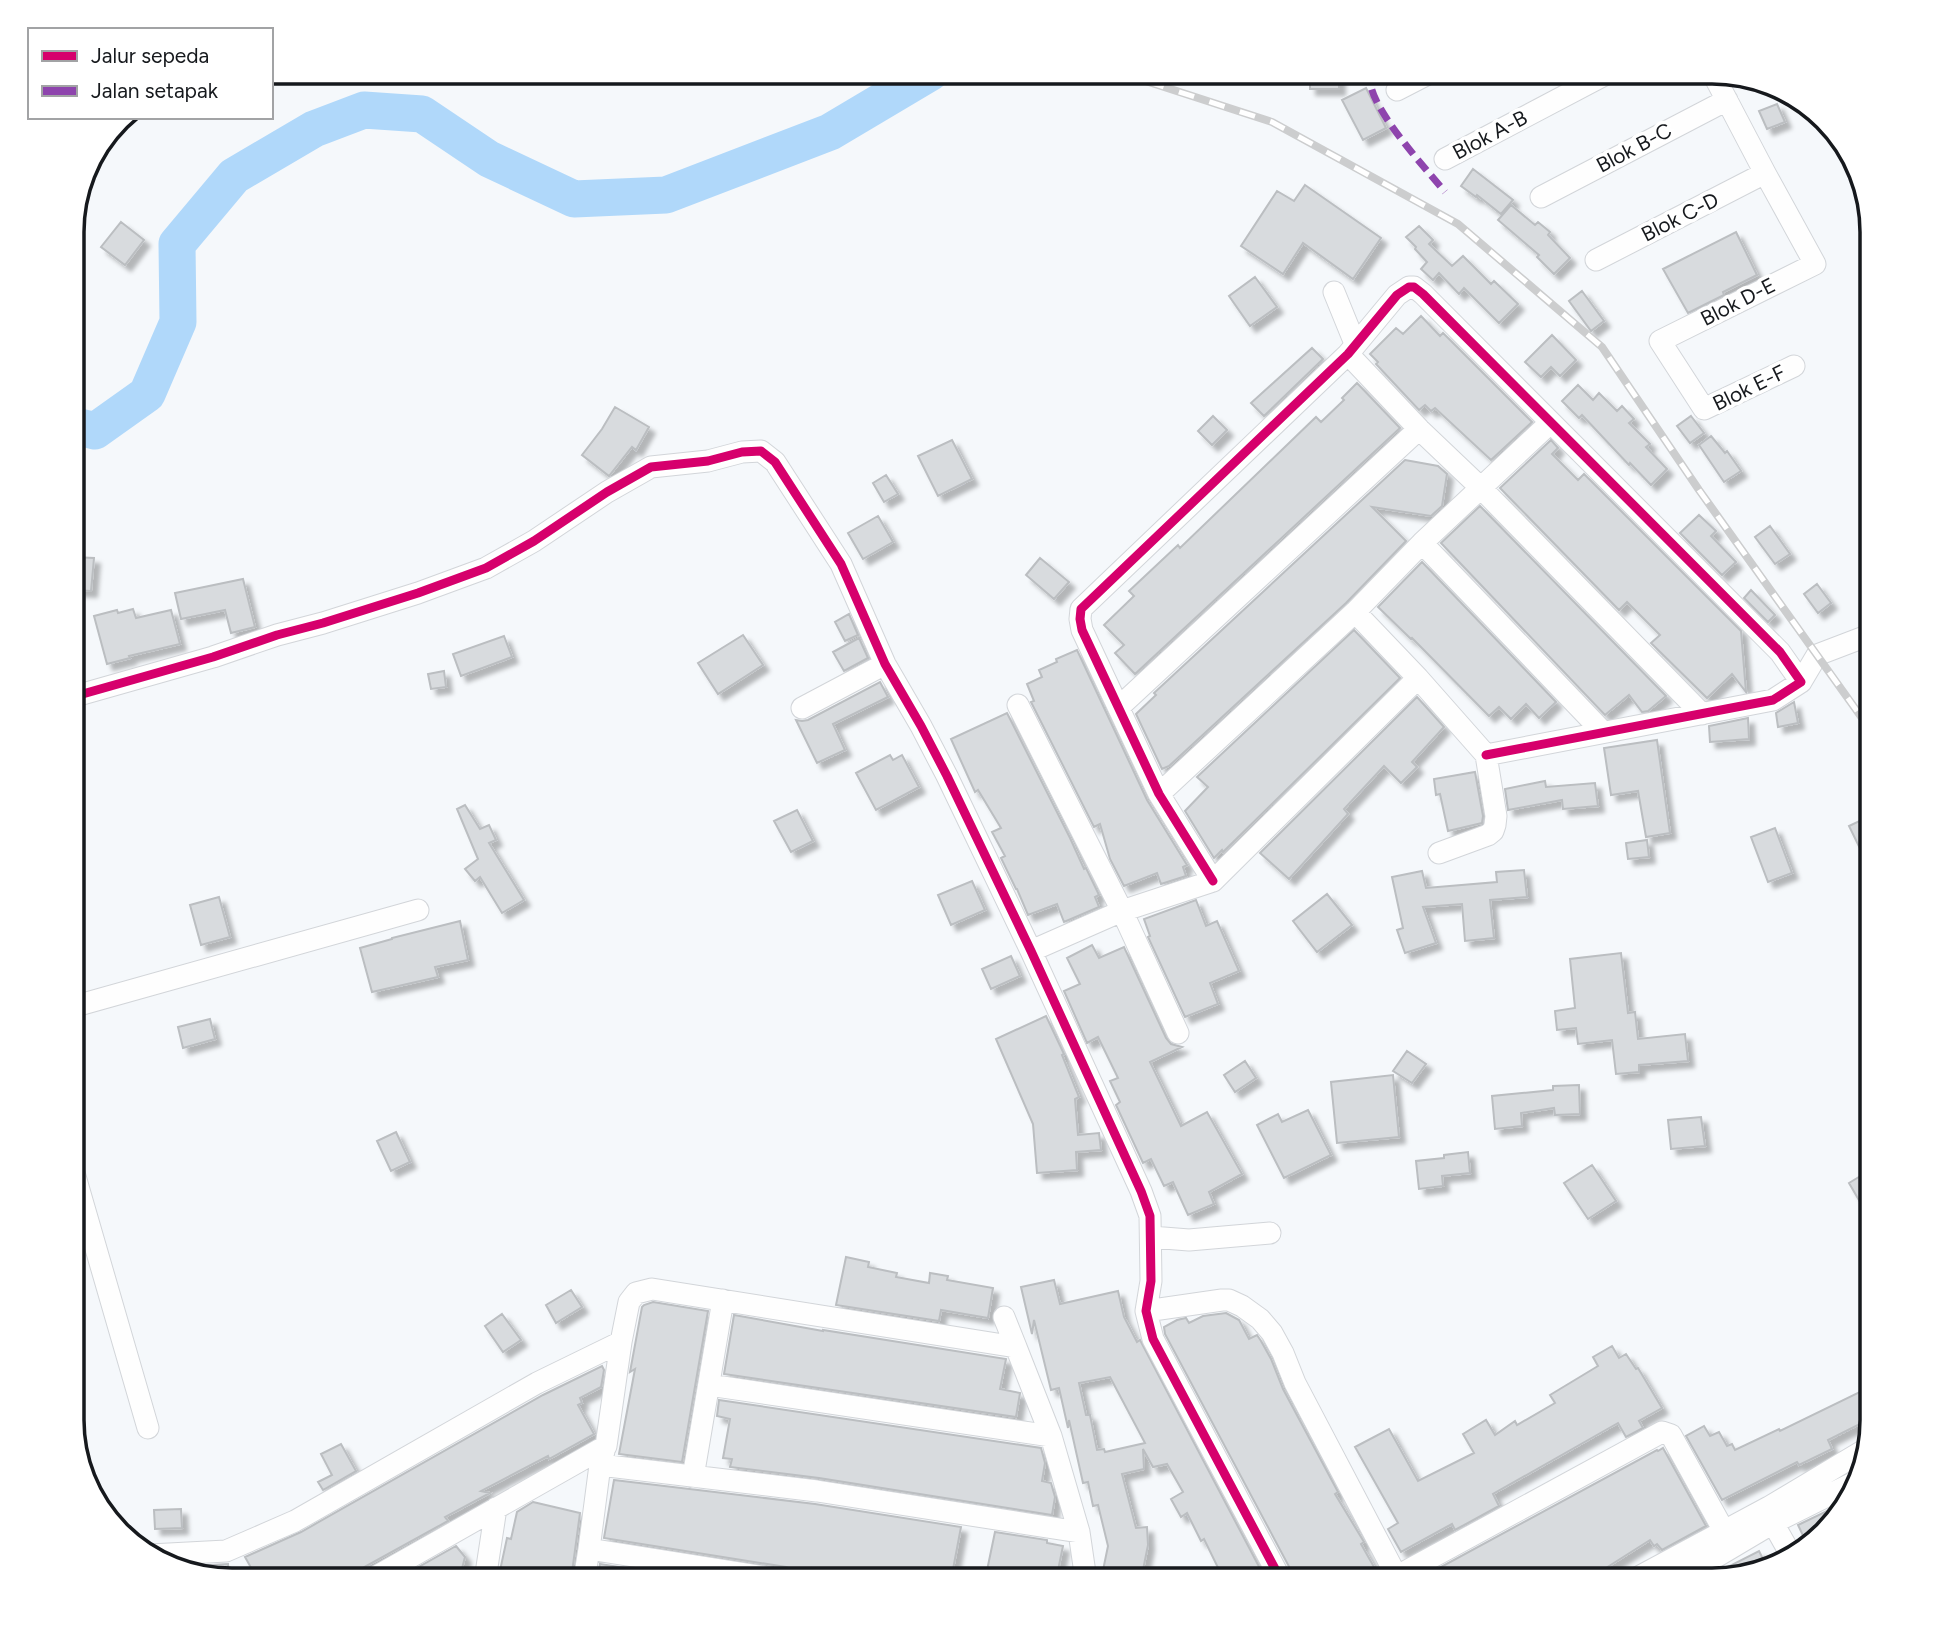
<svg xmlns="http://www.w3.org/2000/svg" width="1944" height="1652" viewBox="0 0 1944 1652" font-family="Figtree,sans-serif">
<defs>
<filter id="shadow"><feDropShadow dx="6" dy="6" stdDeviation="2" flood-color="#0004"/></filter>
</defs>
<rect width="100%" height="100%" fill="#f5f8fb"/>
<g fill="none" stroke-linecap="round" stroke-linejoin="round">
<path stroke="#b0d8fa" stroke-width="37" d="M72 425 95 431 147 394 178 322 177 244 234 176 314 129 364 110 422 114 489 159 574 199 666 195 830 132 931 72"/>
</g>
<path fill="#d8dbde" stroke="#bbbec1" stroke-width="2" fill-rule="evenodd" filter="url(#shadow)" d="M1310 72H1339V89H1310Z
M1366 88 1386 128 1363 140 1342 100Z
M1777 104 1785 122 1767 129 1759 111Z
M1473 169 1513 200 1501 214 1477 195 1476 197 1461 186Z
M1305 185 1381 238 1353 279 1303 243 1283 274 1241 246 1277 191 1294 201Z
M1511 205 1535 225 1538 222 1550 232 1548 235 1570 258 1554 274 1537 257 1539 255 1498 220Z
M121 222 144 240 125 265 101 247Z
M1419 226 1433 240 1429 244 1452 266 1463 256 1491 284 1494 281 1518 304 1499 323 1464 288 1459 294 1439 273 1433 280 1421 269 1427 262 1415 249 1416 247 1406 237Z
M1736 232 1757 275 1723 292 1724 295 1688 313 1663 269Z
M1255 277 1277 307 1250 326 1229 296Z
M1582 291 1604 321 1591 331 1569 301Z
M1421 316 1440 336 1443 333 1532 422 1491 460 1435 408 1431 411 1425 405 1419 410 1376 364 1378 362 1370 354 1396 328 1403 334Z
M1552 335 1576 360 1560 376 1551 367 1541 377 1525 362Z
M1312 348 1323 359 1264 416 1251 403Z
M1357 383 1400 428 1135 674 1115 653 1124 645 1104 625 1134 596 1129 591 1178 545 1180 548 1316 417 1321 422 1344 400 1342 398Z
M1578 385 1593 400 1599 393 1617 411 1622 406 1634 419 1629 423 1650 444 1646 447 1667 469 1651 485 1630 463 1629 465 1582 415 1579 418 1562 401Z
M615 407 649 427 636 450 632 447 609 476 582 455 602 429Z
M1213 416 1227 430 1212 445 1198 431Z
M1691 416 1704 433 1690 443 1677 426Z
M1711 436 1725 453 1727 451 1741 471 1724 482 1699 445Z
M952 440 972 479 938 496 918 456Z
M1551 440 1558 448 1552 454 1578 480 1584 474 1741 631 1746 692 1732 674 1707 698 1651 643 1660 635 1627 602 1619 610 1500 488Z
M1405 460 1438 466 1447 474 1442 506 1431 516 1372 507 1406 541 1346 603 1169 766 1162 769 1136 714 1156 695 1154 693Z
M886 475 898 494 884 502 873 483Z
M1480 506 1666 696 1648 711 1642 712 1629 695 1605 715 1441 543Z
M1699 515 1716 531 1711 536 1736 562 1722 575 1680 533Z
M878 516 893 542 863 559 848 533Z
M1770 526 1790 554 1775 564 1755 537Z
M72 557 94 558 91 591 72 590Z
M1040 558 1069 582 1054 599 1026 575Z
M1422 562 1556 702 1539 718 1526 704 1511 719 1499 707 1489 716 1412 638 1411 639 1378 607Z
M243 579 255 627 231 633 225 610 181 619 175 593Z
M1817 584 1831 603 1818 613 1804 594Z
M1751 590 1775 615 1768 622 1744 598Z
M133 609 136 618 171 610 180 644 129 656 130 658 107 664 94 616 117 610 118 613Z
M849 614 858 635 845 641 835 622Z
M1354 630 1400 678 1223 852 1222 850 1214 858 1185 811 1208 787 1197 777Z
M743 635 763 665 718 694 698 663Z
M504 636 512 657 461 676 453 654Z
M859 638 868 658 844 671 833 652Z
M1077 650 1147 800 1187 865 1183 867 1186 876 1161 884 1157 873 1124 886 1110 859 1100 824 1094 827 1031 702 1034 701 1027 684 1042 677 1039 670 1057 662 1056 659Z
M444 671 446 687 431 689 428 674Z
M880 682 888 697 833 724 845 750 817 763 796 720 802 721 808 720Z
M1417 697 1444 727 1412 762 1417 767 1401 783 1384 766 1344 809 1348 814 1289 879 1260 853Z
M1794 702 1798 723 1778 727 1776 713Z
M1007 713 1070 838 1084 869 1086 868 1099 895 1095 897 1099 907 1064 922 1057 904 1028 915 1017 889H1016L1001 858 1005 856 992 832 1001 828 978 790 975 792 951 739Z
M1748 718 1749 739 1710 742 1709 726Z
M1657 740 1670 833 1646 837 1638 791 1611 795 1604 748Z
M890 755 893 760 902 755 919 787 876 810 856 773Z
M1475 772 1483 816 1482 823 1448 831 1440 794 1436 795 1434 779Z
M1545 781 1546 787 1595 783 1598 806 1563 809 1562 800 1508 810 1505 789Z
M465 805 480 829 489 825 496 840 489 843 524 900 502 913 480 877 475 881 465 869 478 859 457 809Z
M797 810 813 841 791 852 774 821Z
M1872 815V873L1849 826Z
M1775 828 1792 873 1768 882 1751 837Z
M1647 840 1649 857 1628 859 1626 843Z
M1524 870 1527 897 1490 900 1494 938 1465 941 1462 904 1423 907 1436 943 1405 953 1397 930 1403 928 1392 877 1422 871 1426 888 1497 882 1496 872Z
M972 881 985 910 951 925 938 895Z
M1327 894 1352 925 1317 952 1293 921Z
M219 897 230 937 201 945 190 905Z
M1196 900 1206 926 1217 921 1239 971 1210 983 1218 1004 1185 1017 1148 937 1150 936 1144 919Z
M460 921 468 960 435 967 438 977 372 992 360 948 392 939V938Z
M1092 945 1099 958 1124 947 1166 1038 1171 1044 1182 1047 1150 1062 1181 1126 1207 1112 1242 1174 1209 1192 1214 1204 1188 1215 1173 1182 1164 1186 1151 1159 1143 1163 1116 1105 1120 1102 1110 1081 1118 1078 1098 1037 1087 1043 1064 991 1080 984 1067 958Z
M1621 953 1628 1013 1635 1012 1638 1039 1685 1034 1688 1061 1639 1065V1072L1616 1074 1612 1040 1578 1044 1576 1028 1557 1030 1555 1011 1575 1008 1570 959Z
M1011 956 1020 976 991 989 982 969Z
M1046 1016 1064 1054 1062 1055 1079 1097 1075 1099 1078 1135 1099 1133 1101 1150 1076 1152 1077 1170 1037 1173 1033 1124 996 1039Z
M210 1019 215 1039 183 1048 178 1027Z
M1407 1051 1426 1064 1412 1083 1393 1071Z
M1245 1061 1256 1078 1235 1092 1224 1075Z
M1393 1075 1399 1137 1337 1143 1331 1082Z
M1579 1085 1580 1114 1555 1115 1554 1108 1521 1113 1522 1126 1495 1129 1492 1096 1553 1090V1086Z
M1308 1110 1331 1155 1284 1178 1257 1125 1278 1114 1282 1122Z
M1701 1117 1705 1146 1671 1149 1668 1120Z
M396 1132 410 1162 391 1171 377 1141Z
M1468 1152 1470 1173 1442 1176 1443 1186 1419 1189 1416 1161 1444 1158V1155Z
M1592 1165 1616 1201 1588 1219 1564 1183Z
M1872 1169V1195L1860 1202 1849 1183Z
M846 1257 869 1262 868 1267 897 1273 896 1277 929 1283 930 1273 948 1276 947 1280 993 1288 988 1318 941 1310 939 1321 836 1305Z
M1054 1280 1060 1304 1118 1291 1124 1317 1137 1342 1140 1340 1266 1580H1224L1204 1539 1201 1541 1187 1513 1181 1517 1171 1499 1183 1492 1167 1464 1153 1467 1143 1449 1144 1469 1122 1474 1136 1528 1147 1527 1148 1545 1141 1580H1101L1108 1546 1098 1505 1093 1506 1088 1482 1083 1483 1069 1420 1068 1428 1059 1388 1051 1390 1034 1320 1032 1334 1021 1287ZM1110 1377 1145 1443 1105 1452 1104 1449 1097 1450 1090 1415H1086L1079 1383Z
M571 1290 582 1307 556 1323 546 1305Z
M653 1302 708 1311 682 1462 619 1454 635 1369 630 1372 642 1307 644 1305Z
M1226 1313 1239 1320 1249 1339 1257 1335 1261 1341 1271 1359 1283 1389 1338 1492 1335 1494 1364 1542 1361 1544 1374 1567 1351 1580H1294L1293 1574 1165 1334 1164 1327 1177 1320 1186 1318 1189 1323 1203 1316Z
M502 1314 521 1340 503 1352 485 1326Z
M734 1315 823 1331V1330L1006 1359 1000 1389 1020 1393 1016 1417 724 1374Z
M1612 1346 1619 1358 1626 1354 1636 1369 1638 1368 1662 1408 1639 1421 1643 1428 1626 1437 1618 1423 1493 1494 1499 1506 1455 1530 1452 1524 1401 1552 1388 1529 1398 1523 1355 1447 1389 1429 1418 1481 1474 1453 1463 1434 1486 1420 1495 1435 1515 1421 1517 1425 1555 1403 1550 1395 1598 1366 1593 1357Z
M602 1366 604 1370 601 1387 580 1398 582 1403 578 1405 594 1434 549 1459 548 1456 481 1491 490 1493 445 1517 448 1521 341 1580H284L281 1570 264 1580H258L245 1557 301 1532 543 1395Z
M1872 1386V1418L1828 1440 1832 1449 1799 1465 1797 1462 1722 1500 1686 1436 1704 1426 1710 1436 1719 1432 1727 1446 1732 1444 1735 1450 1779 1429 1780 1431Z
M719 1400 1041 1448 1045 1463 1042 1481 1051 1483 1055 1497 1052 1515 819 1478 730 1467 732 1459 723 1458 730 1419 717 1416Z
M341 1444 356 1471 323 1490 318 1482 332 1475 321 1454Z
M1663 1448 1706 1526 1662 1550 1657 1544 1654 1546 1650 1540 1598 1573 1596 1571 1581 1580H1417L1657 1450 1658 1451Z
M614 1480 815 1504 961 1527 951 1580H887L812 1568 811 1580H797L793 1570 786 1567 604 1538Z
M533 1502 580 1513 571 1580H498L507 1538 511 1539 517 1512Z
M181 1509 182 1528 155 1529 154 1510Z
M1829 1510 1835 1521 1832 1526 1807 1544 1798 1525Z
M995 1532 1047 1540V1543L1063 1546 1056 1580H985Z
M456 1546 465 1557 459 1580H400L401 1577Z
M1759 1551 1768 1569 1713 1580 1712 1575Z
M228 1564 229 1580 176 1569V1567Z
M600 1564 702 1580H597Z"/>
<g fill="none" stroke-linecap="round" stroke-linejoin="round">
<g stroke="#d2d5d9" stroke-width="23">
<path id="street" d="M1712 72 1765 173 1815 264 1660 341 1704 409 1794 366
M1397 90 1432 72
M1445 159 1610 72
M1541 197 1727 100
M1596 260 1765 173
M1334 292 1354 341V345
M1348 354 1419 429 1481 488 1702 714
M1422 543 1602 731
M1355 612 1418 678 1486 755 1496 816 1495 825 1493 831 1488 835 1439 853
M1801 682 1817 655 1872 634
M72 697 213 657 277 635 323 623 418 593 486 568 534 541 607 492 651 467 708 461 742 452 761 451 775 462 841 564 885 664 921 726 947 776 1031 951 1141 1191 1150 1216 1151 1281 1146 1311 1153 1339 1281 1580
M1018 705 1122 911 1178 1033
M1119 707 1419 429
M802 708 885 664
M1159 794 1355 612 1422 543 1550 423
M1213 881 1159 794 1082 630 1080 619 1081 609 1348 354 1397 295 1409 287H1414L1423 294 1780 652 1801 682 1773 700 1486 755
M1031 951 1122 911 1213 881 1418 678
M72 1007 418 910
M72 1166 148 1428
M1151 1237 1189 1240 1270 1233
M1146 1311 1222 1300H1229L1242 1306 1260 1319 1272 1333 1283 1353 1295 1383 1397 1577
M1004 1317 1016 1347
M709 1385 1051 1436
M600 1465 817 1491 1079 1532
M693 1477 723 1300
M1773 1523 1791 1555
M589 1549 600 1465 604 1451
M150 1555 226 1551 295 1521 537 1383 621 1342
M370 1580 606 1446 621 1342 629 1302 636 1293 652 1289 1016 1347 1051 1436 1079 1532 1086 1580
M485 1580 496 1508
M584 1580 589 1549 784 1580
M1390 1580 1662 1432 1671 1435 1724 1531
M1633 1580 1769 1507 1866 1449
M1677 1580 1773 1523 1861 1479"/>
</g>
<use href="#street" stroke="#fefefe" stroke-width="21"/>
<g stroke="#cccdce" stroke-width="8">
<path id="rail" d="M1118 72 1272 122 1458 224 1602 347 1699 490 1872 732"/>
</g>
<use href="#rail" stroke="#fff" stroke-width="5" stroke-dasharray="16" stroke-linecap="butt"/>
<path stroke="#8e44ad" stroke-width="7" stroke-dasharray="14 7" stroke-linecap="butt" d="M1377 72 1371 76C1363 101 1428 171 1445 192"/>
<g stroke="#fff" stroke-width="13">
<path id="cycleway" d="M72 697 213 657 277 635 323 623 418 593 486 568 534 541 607 492 651 467 708 461 742 452 761 451 775 462 841 564 885 664 921 726 947 776 1031 951 1141 1191 1150 1216 1151 1281 1146 1311 1153 1339 1281 1580
M1213 881 1159 794 1082 630 1080 619 1081 609 1348 354 1397 295 1409 287H1414L1423 294 1780 652 1801 682 1773 700 1486 755"/>
</g>
<use href="#cycleway" stroke="#d6006c" stroke-width="9"/>
</g>
<g text-anchor="middle" stroke-width="7" stroke-linejoin="round" paint-order="stroke">
<g font-size="21" fill="#16191d" stroke="#fff">
<text transform="translate(1490 135) rotate(-28)" y="7">Blok A-B</text>
<text transform="translate(1634 148) rotate(-28)" y="7">Blok B-C</text>
<text transform="translate(1680 217) rotate(-27)" y="7">Blok C-D</text>
<text transform="translate(1738 302) rotate(-27)" y="7">Blok D-E</text>
<text transform="translate(1749 388) rotate(-26)" y="7">Blok E-F</text>
</g>
</g>
<path d="M0 0H1944V1652H0ZM232 84H1712A148 148 0 0 1 1860 232V1420A148 148 0 0 1 1712 1568H232A148 148 0 0 1 84 1420V232A148 148 0 0 1 232 84Z" fill="#fff" fill-rule="evenodd"/>
<path fill="none" stroke="#16191d" stroke-width="3.5" d="M232 84H1712A148 148 0 0 1 1860 232V1420A148 148 0 0 1 1712 1568H232A148 148 0 0 1 84 1420V232A148 148 0 0 1 232 84Z"/>
<rect x="28" y="28" width="245" height="91" fill="#ffffff" stroke="#a2a3a5" stroke-width="2"/>
<rect x="42" y="51" width="35" height="10" fill="#d6006c" stroke="#a2a3a5" stroke-width="2"/>
<text x="91" y="63" font-size="21" fill="#16191d">Jalur sepeda</text>
<rect x="42" y="86" width="35" height="10" fill="#8e44ad" stroke="#a2a3a5" stroke-width="2"/>
<text x="91" y="98" font-size="21" fill="#16191d">Jalan setapak</text>
</svg>
